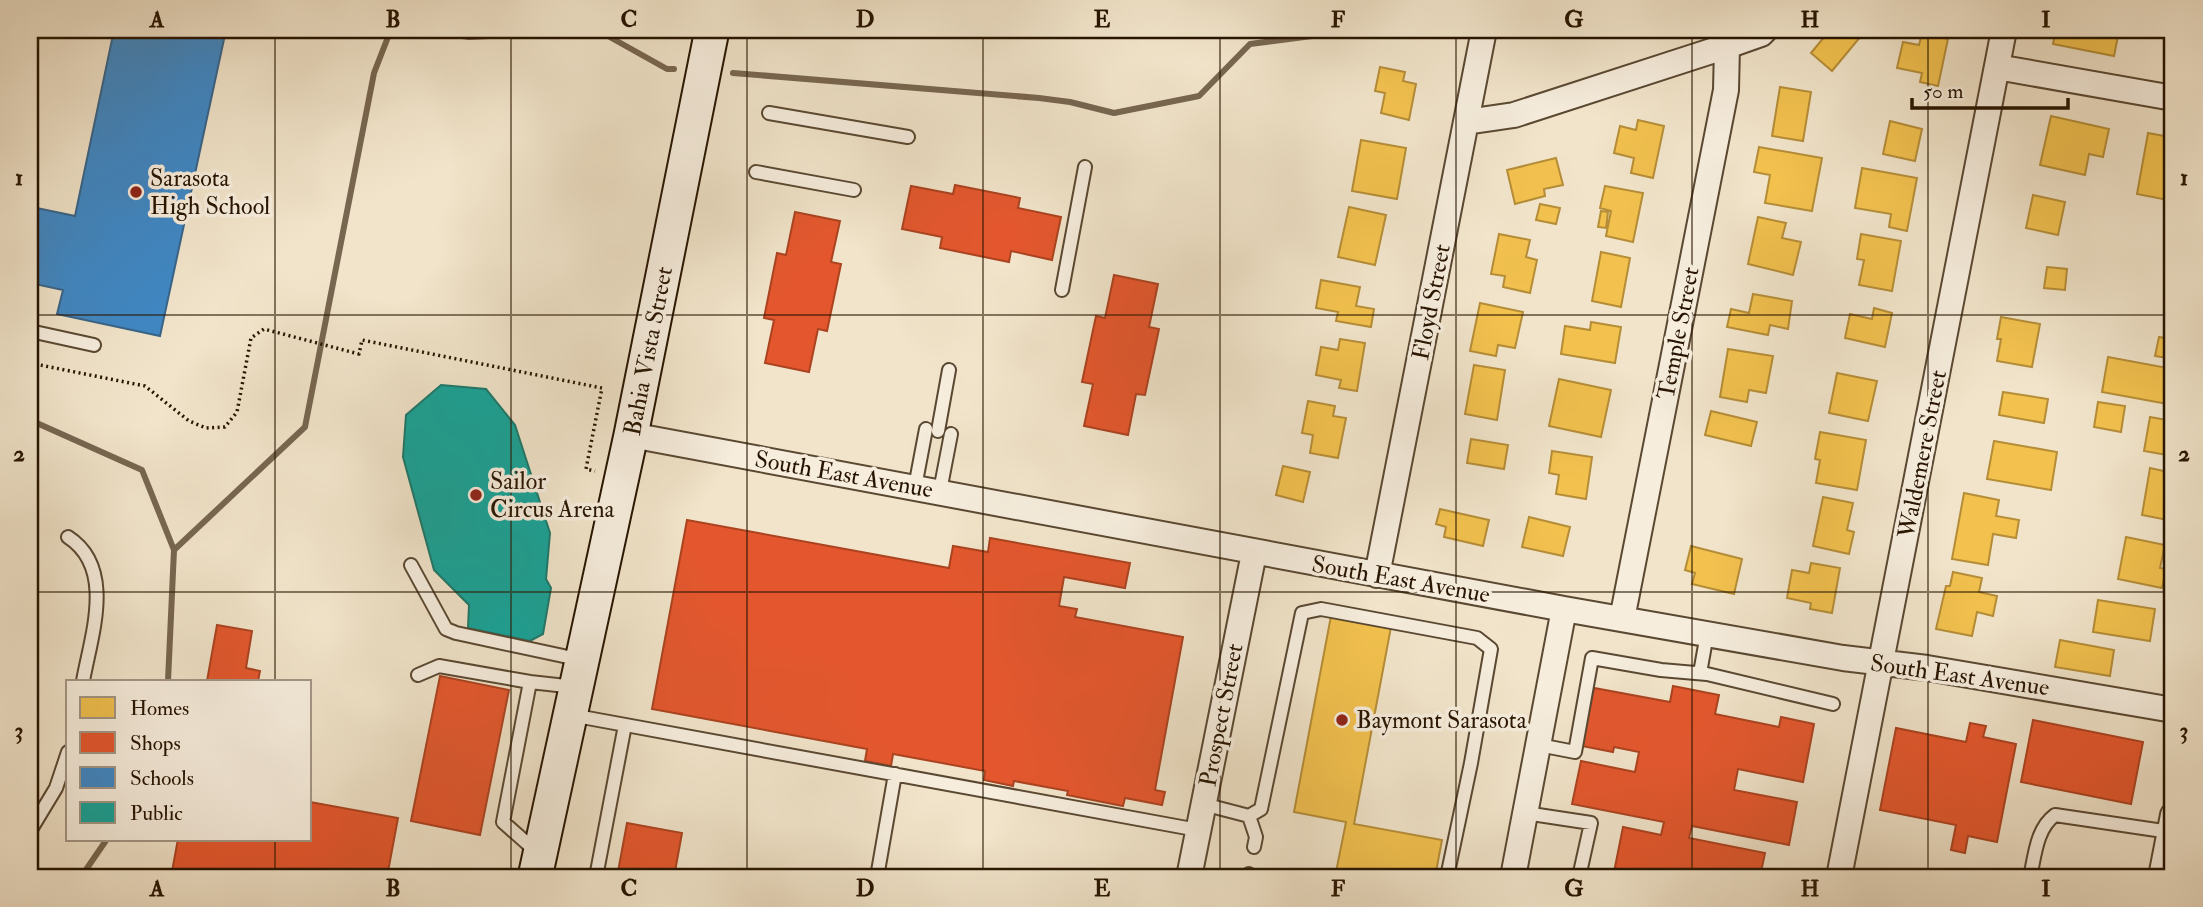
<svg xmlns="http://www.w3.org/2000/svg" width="2203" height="907" viewBox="0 0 2203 907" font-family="'IM FELL Double Pica',serif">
<rect width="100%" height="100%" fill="#f1e4ca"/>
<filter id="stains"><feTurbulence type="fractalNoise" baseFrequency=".00286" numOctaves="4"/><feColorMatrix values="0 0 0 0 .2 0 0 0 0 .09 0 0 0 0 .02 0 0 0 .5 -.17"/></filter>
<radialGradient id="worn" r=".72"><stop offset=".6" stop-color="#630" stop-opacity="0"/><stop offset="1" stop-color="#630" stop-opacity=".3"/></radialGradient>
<path fill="#f2c14e" stroke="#b58d37" stroke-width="2" d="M1830 30H1866L1832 71 1811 53Z
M2056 30H2103V33L2118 36 2114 56 2053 44Z
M1922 33 1948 39 1938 86 1920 82 1922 73 1897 68 1903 42 1919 45Z
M1380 67 1405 72 1403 81 1416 84 1409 120 1381 113 1385 93 1375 91Z
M1780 87 1811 92 1803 141 1772 136Z
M2051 116 2109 129 2103 157 2089 154 2085 175 2040 165Z
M1638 120 1664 126 1653 178 1631 173 1634 158 1614 153 1620 126 1636 130Z
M1890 121 1922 129 1915 161 1883 154Z
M2148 133 2170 137 2168 152 2173 154V201L2137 194Z
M1361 140 1406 148 1397 199 1352 191Z
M1759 147 1822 158 1812 211 1765 203 1770 175 1754 172Z
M1556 158 1563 185 1544 189 1545 196 1515 204 1507 170Z
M1862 168 1917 178 1907 231 1889 227 1891 214 1855 208Z
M1605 186 1643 193 1633 242 1606 236 1611 211 1600 208Z
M2033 195 2065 202 2058 235 2026 228Z
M1540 204 1560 208 1556 224 1536 220Z
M1349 207 1386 215 1375 265 1338 257Z
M1601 211 1608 212 1606 228 1598 227Z
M1758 217 1786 223 1782 238 1801 242 1793 275 1748 264Z
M1499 234 1530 240 1526 257 1537 260 1530 293 1503 287 1505 276 1491 274Z
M1861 234 1901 241 1892 291 1859 285 1864 260 1857 259Z
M1601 252 1630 258 1621 307 1592 301Z
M2047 267 2067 269 2065 290 2044 288Z
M1321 280 1360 287 1356 306 1374 309 1371 327 1336 321 1338 312 1316 308Z
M1753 294 1792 301 1788 329 1770 325 1768 335 1727 327 1731 309 1749 313Z
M1480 303 1523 312 1515 348 1498 345 1496 356 1470 351Z
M1874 308 1892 313 1885 347 1845 338 1850 314 1872 319Z
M2001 317 2040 324 2032 367 1997 361 2001 339H1997Z
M1591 322 1621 327 1615 363 1561 354 1565 326 1590 330Z
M2168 325 2173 326V359L2155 356 2159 337 2165 338Z
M1340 339 1365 343 1357 391 1339 388 1341 380 1316 375 1321 347 1338 350Z
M1728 349 1773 356 1766 393 1749 390 1747 402 1720 397Z
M2108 357 2173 369V405L2102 392Z
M1474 365 1505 370 1497 420 1465 414Z
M1837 373 1877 381 1868 421 1829 413Z
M1559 379 1611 390 1601 437 1549 426Z
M2003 392 2048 399 2044 423 1999 415Z
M1308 401 1335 406 1333 416 1346 418 1338 458 1310 453 1313 435 1302 433Z
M2098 402 2125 406 2121 432 2094 427Z
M1711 411 1757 422 1751 446 1705 435Z
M2150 417 2173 421V456L2144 451Z
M1820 432 1866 440 1857 490 1816 483 1820 460 1815 459Z
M1471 439 1508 445 1504 469 1467 463Z
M1994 441 2057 452 2051 490 1987 479Z
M1552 451 1592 457 1586 499 1556 494 1559 475 1549 473Z
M1283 466 1310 472 1303 502 1276 495Z
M2150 468 2173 473V521L2142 515Z
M1964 493 1999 500 1996 516 2019 520 2016 538 1993 534 1988 565 1952 559Z
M1823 497 1853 503 1847 530 1854 532 1849 554 1813 546Z
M1440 509 1489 520 1483 546 1444 537 1446 527 1436 524Z
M1529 517 1570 527 1563 556 1522 547Z
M2126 537 2165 545 2160 568 2166 569 2162 588 2118 579Z
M1691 546 1742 559 1734 594 1692 584 1695 573 1685 570Z
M1811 563 1840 568 1832 613 1810 609 1811 603 1787 598 1792 570 1809 573Z
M1953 572 1982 578 1979 592 1997 596 1993 616 1977 612 1972 636 1936 629 1946 586H1950Z
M2098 600 2155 609 2150 641 2093 632Z
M1331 616 1391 627 1354 824 1442 840 1435 877H1335L1346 822 1294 812Z
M2060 640 2114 650 2110 676 2055 667Z"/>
<path fill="#e4572e" stroke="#ab4320" stroke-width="2" d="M962 30H1045L1029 34 1028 30 1003 38Z
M955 185 1020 198 1018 208 1061 217 1052 260 1011 251 1009 262 940 248 942 237 902 229 911 186 953 194Z
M795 212 840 221 831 262 841 264 827 331 818 329 809 372 765 363 774 320 764 318 777 253 786 255Z
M1114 275 1158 284 1149 327 1159 329 1145 395 1136 394 1128 435 1084 426 1093 384 1082 382 1096 316 1105 318Z
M687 520 949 568 953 546 988 552 990 538 1130 563 1125 588 1064 577 1059 606 1077 609 1075 617 1183 637 1155 790 1165 792 1162 805 1125 798 1123 806 1067 795 1068 791 1014 781 1013 786 984 780 985 771 893 754 891 766 865 761 867 749 652 709Z
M217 625 252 631 246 668 260 671 258 681H207Z
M440 676 509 690 480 835 411 821Z
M1673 686 1719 695 1715 714 1779 727 1781 717 1814 724 1803 782 1738 769 1734 790 1797 802 1789 845 1692 826 1689 838 1765 853 1760 877H1613L1623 827 1661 835 1664 822 1572 804 1581 761 1635 772 1639 752 1614 747 1613 752 1582 746 1594 688 1670 702Z
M2033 720 2143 742 2131 804 2021 782Z
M1970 723 1986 726 1983 737 2016 744 1997 842 1968 836 1965 853 1951 850 1956 825 1880 810 1896 728 1966 742Z
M310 802 398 818 387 877H286L264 873 263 877H171L178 839H310Z
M627 823 682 833 674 877H617Z"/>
<path fill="#3f88c5" stroke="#38658a" stroke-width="2" d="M114 30H226L160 336 57 314 63 290 30 283V175L38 177 32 207 75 216Z"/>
<path fill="#17a398" stroke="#1c786a" stroke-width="2" d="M441 385 486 389 515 425 550 533 546 579 551 588 543 634 530 641 468 628 469 605 434 570 403 457 406 415Z"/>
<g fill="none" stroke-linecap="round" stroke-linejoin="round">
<path stroke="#776650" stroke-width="6" d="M423 30 469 37 599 31 667 69H674
M1418 30H1419
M733 73 1039 98 1070 102 1114 113 1199 96 1250 44 1358 30
M30 420 142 470 174 550 168 681
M174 550 305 427 374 73 388 37 403 30
M81 877 107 839"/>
<g stroke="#5a4832" stroke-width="16">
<path id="lane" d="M769 113 908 137
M756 172 854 190
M1062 290 1085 167
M30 331 94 345
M938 431 949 370
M915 487 926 429
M940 491 951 434
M68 537C116 568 91 636 83 681
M411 565 446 629 456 633 582 660
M1700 673 1707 634
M418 675 439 666 530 682 575 687
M530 682 503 822 538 853
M571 715 1198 830
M1539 745 1575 752 1592 658 1661 670 1707 674 1833 704
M1203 804 1249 816 1256 837 1254 847
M1525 813 1591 823 1579 877
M1249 816 1261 809 1302 613 1321 609 1477 638 1491 649 1471 763 1447 877
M30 831 56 788 68 752
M596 877 625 725
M877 877 895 774
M1248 877 1249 874
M1774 877H1776
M2030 877C2035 856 2036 829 2055 815L2170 832"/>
</g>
<g stroke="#5a4832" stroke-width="28">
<path id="street" d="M1997 67 2173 98
M1466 122 1514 115 1727 46 1761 34 1765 30
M631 435 1564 609 1843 658 1927 668 2173 710
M1377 575 1484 30
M1622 619 1726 90 1727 46
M1189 877 1254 553
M1513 877 1564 609
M1839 877 2004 30
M2161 877 2173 815"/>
</g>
<g stroke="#271400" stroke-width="37">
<path id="secondary" d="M535 877 631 435 712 30"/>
</g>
<path stroke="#271400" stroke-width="3.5" stroke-dasharray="2 3.5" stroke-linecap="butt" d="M30 363 145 386 189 421 206 428 225 427 237 412 251 338 264 329 359 354 362 340 602 388 586 469 595 471"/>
<use href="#lane" stroke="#f6eddd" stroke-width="12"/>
<use href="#street" stroke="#f6eddd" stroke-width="24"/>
<use href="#secondary" stroke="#f6eddd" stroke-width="33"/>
</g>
<path fill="none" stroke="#271400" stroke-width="2" stroke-opacity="0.55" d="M275 30V681M511 30V877M747 30V877M983 30V877M1220 30V877M1456 30V877M1692 30V877M1928 30V877M30 315H2173M30 592H2173M275 839V877"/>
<g fill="#8f2418" stroke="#f6eddd" stroke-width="2.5">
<circle cx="136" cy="192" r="7"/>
<circle cx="476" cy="495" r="7"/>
<circle cx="1342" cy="720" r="7"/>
</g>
<g text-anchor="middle" stroke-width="7" stroke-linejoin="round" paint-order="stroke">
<g font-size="24" fill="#271400" stroke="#f6eddd" text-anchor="start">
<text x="150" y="186">Sarasota<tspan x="150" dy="28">High School</tspan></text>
<text x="490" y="489">Sailor<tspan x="490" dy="28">Circus Arena</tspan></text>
<text x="1356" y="728">Baymont Sarasota</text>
</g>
<g font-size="24" fill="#271400" stroke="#f6eddd">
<text transform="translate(1431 302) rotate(-79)" y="8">Floyd Street</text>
<text transform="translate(1678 333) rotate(-79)" y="8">Temple Street</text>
<text transform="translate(648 351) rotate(-79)" y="8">Bahia Vista Street</text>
<text transform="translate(1922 454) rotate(-79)" y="8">Waldemere Street</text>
<text transform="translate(844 474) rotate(10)" y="8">South East Avenue</text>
<text transform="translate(1401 579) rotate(10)" y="8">South East Avenue</text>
<text transform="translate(1960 675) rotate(8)" y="8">South East Avenue</text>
<text transform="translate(1221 715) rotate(-79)" y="8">Prospect Street</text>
</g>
</g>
<rect width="2203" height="907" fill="none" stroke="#f1e4ca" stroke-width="77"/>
<rect x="66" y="680" width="245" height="161" fill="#f6eddd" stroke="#a39685" stroke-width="2"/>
<rect x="80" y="697" width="35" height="21" fill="#f2c14e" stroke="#a39685" stroke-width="2"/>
<text x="130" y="715" font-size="21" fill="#271400">Homes</text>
<rect x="80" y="732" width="35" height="21" fill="#e4572e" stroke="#a39685" stroke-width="2"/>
<text x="130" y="750" font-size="21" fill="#271400">Shops</text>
<rect x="80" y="767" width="35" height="21" fill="#3f88c5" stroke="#a39685" stroke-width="2"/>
<text x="130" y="785" font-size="21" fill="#271400">Schools</text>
<rect x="80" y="802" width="35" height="21" fill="#17a398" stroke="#a39685" stroke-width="2"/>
<text x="130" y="820" font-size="21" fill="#271400">Public</text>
<path d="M1912 98v10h156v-10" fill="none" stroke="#271400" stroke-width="3.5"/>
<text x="1923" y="98" font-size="21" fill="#271400" stroke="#f6eddd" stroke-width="5" paint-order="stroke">50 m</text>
<rect x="38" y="38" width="2126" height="831" fill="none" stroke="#271400" stroke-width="2.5"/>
<g font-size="23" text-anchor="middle" font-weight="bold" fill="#271400">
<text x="157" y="27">A</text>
<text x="393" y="27">B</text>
<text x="629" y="27">C</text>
<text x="865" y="27">D</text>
<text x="1102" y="27">E</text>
<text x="1338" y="27">F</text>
<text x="1574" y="27">G</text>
<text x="1810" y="27">H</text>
<text x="2046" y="27">I</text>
<text x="19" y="185">1</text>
<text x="2184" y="185">1</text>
<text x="19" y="461">2</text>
<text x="2184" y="461">2</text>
<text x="19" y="738">3</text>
<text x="2184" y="738">3</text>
<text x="157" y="896">A</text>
<text x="393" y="896">B</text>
<text x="629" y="896">C</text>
<text x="865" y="896">D</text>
<text x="1102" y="896">E</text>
<text x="1338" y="896">F</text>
<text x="1574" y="896">G</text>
<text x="1810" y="896">H</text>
<text x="2046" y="896">I</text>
</g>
<rect width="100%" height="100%" filter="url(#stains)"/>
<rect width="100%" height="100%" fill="url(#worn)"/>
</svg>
